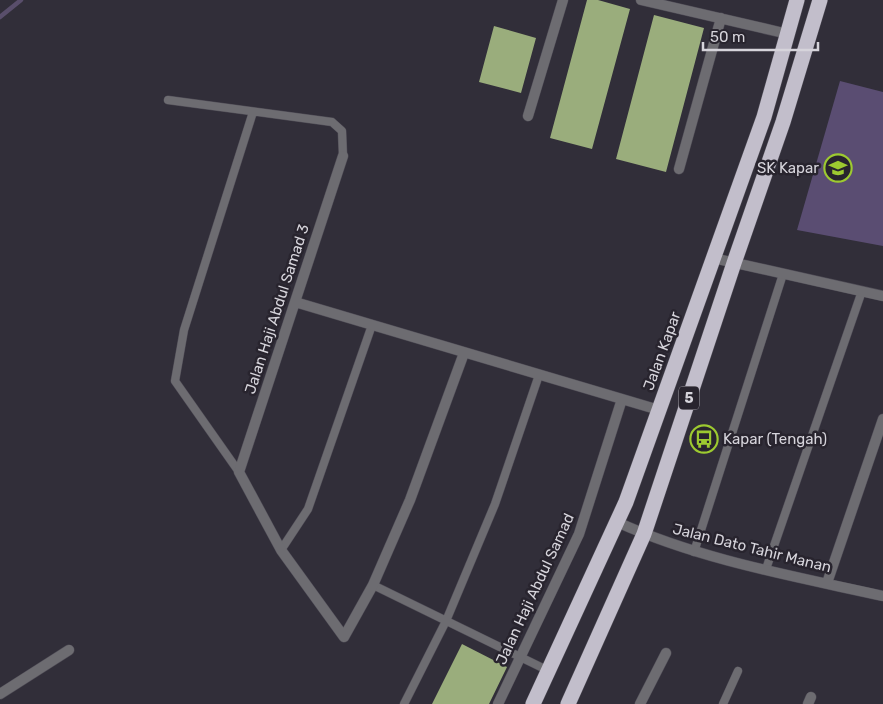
<svg xmlns="http://www.w3.org/2000/svg" width="883" height="704" viewBox="0 0 883 704" font-family="Rubik,sans-serif">
<rect width="100%" height="100%" fill="#312e39"/>
<path fill="#5a4d72" d="M840 81 883 92V246L797 230Z"/>
<g fill="none" stroke-linecap="round" stroke-linejoin="round">
<path stroke="#594e6b" stroke-width="4.5" d="M0 17 21 0"/>
</g>
<path fill="#9aad7c" d="M587 0H598L630 9 592 149 550 138Z
M654 15 704 28 666 172 616 159Z
M494 26 536 38 521 93 479 82Z
M462 644 507 667 489 704H432Z"/>
<g fill="none" stroke-linecap="round" stroke-linejoin="round">
<g stroke="#4f4c56" stroke-width="9">
<path id="lane" d="M168 100 332 122 342 131 343 156
M239 472 175 381 184 330 253 112
M281 550 308 509 372 325
M694 552 783 274
M766 569 862 291
M373 585 549 671
M404 704 446 621 495 504 539 375
M723 704 738 671"/>
</g>
<g stroke="#4f4c56" stroke-width="11">
<path id="street" d="M641 0 788 34
M528 116 563 0
M343 156 239 472 281 550 344 637 373 585 410 500 464 353
M679 169 721 18
M713 258 883 296
M295 302 659 410
M617 522C701 560 793 576 883 596
M827 583 883 419
M0 694 69 650
M498 704 579 534 622 399
M640 704 666 653
M808 704 811 697"/>
</g>
<g stroke="#4f4c56" stroke-width="16">
<path id="highway" d="M533 704 626 502 764 117 797 0
M568 704 644 534 734 263 783 122 820 0"/>
</g>
<use href="#lane" stroke="#6d6c71" stroke-width="8"/>
<use href="#street" stroke="#6d6c71" stroke-width="10"/>
<use href="#highway" stroke="#c2becb" stroke-width="15"/>
</g>
<defs>
<g id="school-ring" transform="scale(1.4375)"><circle r="9.5" fill="#28242e" stroke="#9dca30" stroke-width="1.5"/><path d="M0-5L7-2L0 1L-7-2ZM-4 1L0 2.5L4 1V4Q0 6-4 4Z" fill="#9dca30"/></g>
<g id="bus-ring" transform="scale(1.4375)"><circle r="9.5" fill="#28242e" stroke="#9dca30" stroke-width="1.5"/><path d="M-5-6H5V4H4V6H2V4H-2V6H-4V4H-5ZM-3.5-4V0h7V-4ZM-3.5 1.2v1.5H-2V1.2ZM2 1.2v1.5H3.5V1.2Z" fill="#9dca30"/></g>
</defs>
<g fill-rule="evenodd">
<use href="#school-ring" x="838" y="168"/>
<use href="#bus-ring" x="704" y="439"/>
</g>
<g text-anchor="middle" stroke-width="5" stroke-linejoin="round" paint-order="stroke">
<rect fill="#28242e" stroke="#a29fa7" stroke-width="1" x="679" y="386.5" width="20" height="23" rx="4"/>
<g font-size="14" font-weight="bold" fill="#d6d4db">
<text x="689" y="403">5</text>
</g>
<g font-size="15" fill="#d6d4db" stroke="#28242e" text-anchor="end">
<text x="819" y="173">SK Kapar</text>
<text x="723" y="444" text-anchor="start">Kapar (Tengah)</text>
</g>
<g font-size="15" fill="#d6d4db" stroke="#28242e">
<text transform="translate(277 309) rotate(-72)" y="5">Jalan Haji Abdul Samad 3</text>
<text transform="translate(662 351) rotate(-70)" y="5">Jalan Kapar</text>
<text transform="translate(752 548) rotate(14)" y="5">Jalan Dato Tahir Manan</text>
<text transform="translate(535 589) rotate(-65)" y="5">Jalan Haji Abdul Samad</text>
</g>
</g>
<path d="M703 42v8h115v-8" fill="none" stroke="#d6d4db" stroke-width="2.5"/>
<text x="710" y="42" font-size="15" fill="#d6d4db" stroke="#28242e" stroke-width="4" paint-order="stroke">50 m</text>
</svg>
